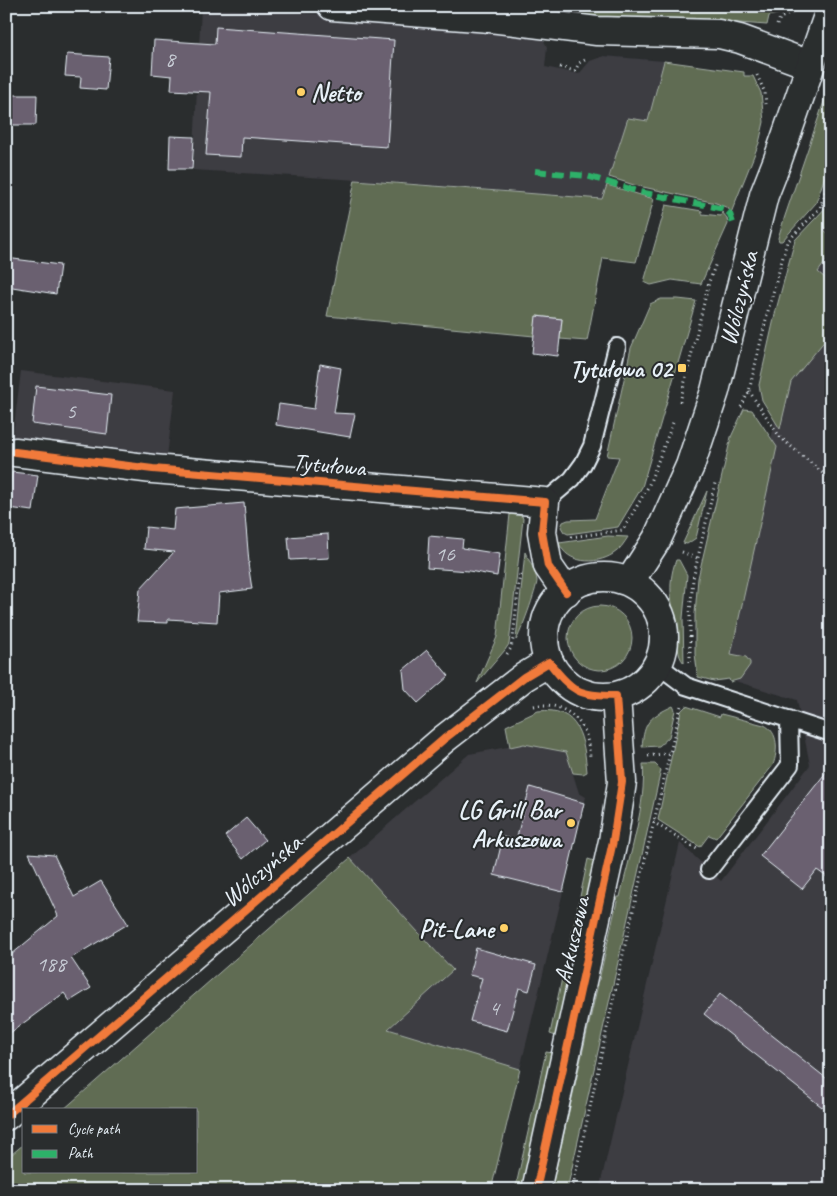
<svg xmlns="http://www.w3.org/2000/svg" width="837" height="1196" viewBox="0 0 837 1196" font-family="Caveat,sans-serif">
<rect width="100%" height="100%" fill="#2a2d2e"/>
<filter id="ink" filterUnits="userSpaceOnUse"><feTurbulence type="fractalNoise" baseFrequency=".02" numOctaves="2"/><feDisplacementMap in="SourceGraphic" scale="10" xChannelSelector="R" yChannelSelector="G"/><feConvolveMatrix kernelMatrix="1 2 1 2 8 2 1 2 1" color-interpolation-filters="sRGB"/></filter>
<g filter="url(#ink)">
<path fill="#3d3c42" d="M201 7 400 19 538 33 543 39 547 47 545 67 579 74 590 61 604 56 664 61 648 121 628 118 603 199 391 182 193 170Z
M831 199V1190H599L680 843 721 881 810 765 797 700 722 677 781 391 816 241Z
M21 371 175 390 166 465 12 442Z
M524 744 566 752 579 793 586 797 520 1069 388 1029 453 970 350 858 469 754Z"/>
<path fill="#616c53" stroke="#a4aea6" d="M471 6H793L782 13 769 16 767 25 698 20 633 21Z
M664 61 744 72V76H753L761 93 764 122 759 143 731 213 728 208 716 203 634 185 609 177 628 118 648 121Z
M831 81V158L816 203 782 241H779L778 238 785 216Z
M355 180 602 199 607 185 654 199 636 262 603 258 587 341 560 339 562 319 537 316 534 336 327 316Z
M831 202V221L824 230 831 236V254L818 272 831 283V333L791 382 780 429 762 400 759 385 776 310 795 240Z
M666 205 702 211V214L721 216 722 212 727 218 728 224 701 284 672 280 651 285 644 282Z
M661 299H678L696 301 642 487 618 527 568 534 564 532 561 527 563 522 568 520 595 519 619 457 607 456 631 348 650 304Z
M744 409 752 410 777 447 731 654 746 657 750 662V665L740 679 730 682 729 679 714 681 698 677 695 654V614L698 578 731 437Z
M707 491 696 538 687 544 683 543Z
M510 514 522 516 523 519 509 644 505 650 477 683 497 637Z
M608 536 628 537C624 543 620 550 613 554 596 565 567 564 559 543Z
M525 552C529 561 536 571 537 581 537 588 520 635 516 640Z
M676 560H679L687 575 683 618 684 663C676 654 679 644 677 633 673 607 666 586 676 560Z
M568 638a32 32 0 1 1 64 0a32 32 0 1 1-64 0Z
M673 706 675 710 669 737 659 746 642 747C644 721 650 717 673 706Z
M686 706 720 717 721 714 764 725C779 732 778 751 773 765L716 838 709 835 700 847 658 820 681 711Z
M538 711C580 706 584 740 587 772L583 774 573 773 566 752 524 744 510 747 506 726Z
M643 764H655L661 770 567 1190H551L618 897H620C629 858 647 802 643 764Z
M350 858 453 970 388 1029 520 1069 491 1190H6V1159L24 1144V1172H196V1110H63Z
M588 859 594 861 574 955 568 953Z
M564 969 571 970 556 1036 550 1034Z
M546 1052 553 1053 522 1190H515Z"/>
<path fill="#6a6070" stroke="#e8f1f8" d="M216 27 394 40 387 147 242 137 241 157 206 155 211 92 171 90 172 76 152 74 154 40 215 44Z
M67 54 109 57 106 90 80 88 81 77 65 76Z
M6 95H37L36 125H6Z
M170 136 194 137 192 169H169Z
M6 258 60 265 56 294 6 286Z
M536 316 562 319 558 356 532 353Z
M320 364 341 368 334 413 355 414 350 437 276 425 279 404 314 409Z
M36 386 111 395 107 434 32 424Z
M12 472 38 475 33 511 8 508Z
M244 503 249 563H248L252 589 219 593 217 622 168 619V623L137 622 140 589 174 552 144 549 146 527 173 530 175 509Z
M328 534 329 558 290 560 288 537Z
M429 536 463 539 462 548 500 554 497 576 469 571 427 568Z
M427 650 449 676 418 703 405 689 403 670Z
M831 766V880L817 870 802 889 760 856Z
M530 787 584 803 563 892 494 875 503 837 516 840Z
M246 818 265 840 243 859 225 836Z
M29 853 54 855 74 897 101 881 128 924 71 958 91 988 70 1001 64 993 6 1036V959L58 916Z
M476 948 536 965 529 991 519 988 507 1031 470 1021 482 978 469 975Z
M720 994 831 1082V1096L822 1107 704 1014Z"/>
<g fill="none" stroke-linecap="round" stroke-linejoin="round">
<g stroke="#e8f1f8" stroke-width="20">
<path id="service" d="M545 502 572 479 583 464 592 446 617 347
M658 665 686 686 831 733
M709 870 790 765 789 719"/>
</g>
<g stroke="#e8f1f8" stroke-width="31">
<path id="minor" d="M332 6 490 18 597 31 719 34 740 39 810 65
M15 452 153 469 545 502 542 532 548 566 566 592"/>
</g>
<g stroke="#e8f1f8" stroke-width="31">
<path id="tertiary" d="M6 1116 444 739 524 677 549 662"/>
</g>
<g stroke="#e8f1f8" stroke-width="31">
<path id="secondary" d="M544 637a60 60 0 1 1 120 0a60 60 0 1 1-120 0Z
M630 581 657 539 690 466 715 391 764 195 777 162 831 7
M536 1190 613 841 622 782 616 696"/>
</g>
<path stroke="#e8f1f8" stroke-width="3" stroke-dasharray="1 4" stroke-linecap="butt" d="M777 25 780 18 794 12 799 6
M560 67 575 71 579 63 587 59
M757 75 765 93 766 104
M822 205 831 196
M749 391 780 437 831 480
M680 402 709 282 716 263
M741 407 749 391 768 311 787 242 820 208 831 174
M571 537 623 530 648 487 674 420
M682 552 697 558
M507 654 511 648 513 639 520 572
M690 662V613L693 579 715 483
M534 706C556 701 579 714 586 735 588 742 589 749 590 756
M648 756 669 753
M653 822 697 849
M572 1190 625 945 681 706"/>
<use href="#service" stroke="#2a2d2e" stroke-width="16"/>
<use href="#minor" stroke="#2a2d2e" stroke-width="28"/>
<use href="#tertiary" stroke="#2a2d2e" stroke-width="28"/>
<use href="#secondary" stroke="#2a2d2e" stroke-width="28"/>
<path stroke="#2db169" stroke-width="6" stroke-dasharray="12 6" stroke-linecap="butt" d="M535 171 587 176 640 192 724 209 730 214 733 223"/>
<g stroke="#2a2d2e" stroke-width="11">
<path id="cycleway" d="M15 452 153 469 545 502 542 532 548 566 566 592
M6 1116 444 739 524 677 549 662C572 692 579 696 616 696L622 782 613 841 536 1190"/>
</g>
<use href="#cycleway" stroke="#f17a3a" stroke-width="8"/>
</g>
</g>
<g fill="#ffd166" stroke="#2a2d2e" stroke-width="2">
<circle cx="301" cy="92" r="5"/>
<rect x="677" y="363" width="10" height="10" rx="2.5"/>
<circle cx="571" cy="823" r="5"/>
<circle cx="504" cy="928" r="5"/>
</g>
<g text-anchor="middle" stroke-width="4" stroke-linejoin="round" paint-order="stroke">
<g font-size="22" fill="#c8cdd6">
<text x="170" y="66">8</text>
<text x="71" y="418">5</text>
<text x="445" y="561">16</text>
<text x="51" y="971">188</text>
<text x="494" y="1015">4</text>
</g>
<g font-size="25" font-weight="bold" fill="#e8f1f8" stroke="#2a2d2e" text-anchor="end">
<text x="311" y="101" text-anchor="start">Netto</text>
<text x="672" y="377">Tytułowa 02</text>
<text x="561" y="818">LG Grill Bar<tspan x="561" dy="29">Arkuszowa</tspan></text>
<text x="494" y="937">Pit-Lane</text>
</g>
<g font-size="25" fill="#e8f1f8" stroke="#2a2d2e">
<text transform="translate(738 298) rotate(-76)" y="9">Wólczyńska</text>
<text transform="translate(329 464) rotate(5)" y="9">Tytułowa</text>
<text transform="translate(261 870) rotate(-41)" y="9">Wólczyńska</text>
<text transform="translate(571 940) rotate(-77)" y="9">Arkuszowa</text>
</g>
</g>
<rect width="837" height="1196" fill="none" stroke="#2a2d2e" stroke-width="25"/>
<rect x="12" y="12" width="812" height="1171" fill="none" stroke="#e8f1f8" stroke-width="2" filter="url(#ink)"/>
<rect x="22" y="1108" width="175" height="65" fill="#2a2d2e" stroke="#767b7f"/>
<rect x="32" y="1125" width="25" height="8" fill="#f17a3a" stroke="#767b7f"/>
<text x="68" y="1134" font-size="15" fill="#e8f1f8">Cycle path</text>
<rect x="32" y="1150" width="25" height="8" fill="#2db169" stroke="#767b7f"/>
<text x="68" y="1158" font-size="15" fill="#e8f1f8">Path</text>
</svg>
